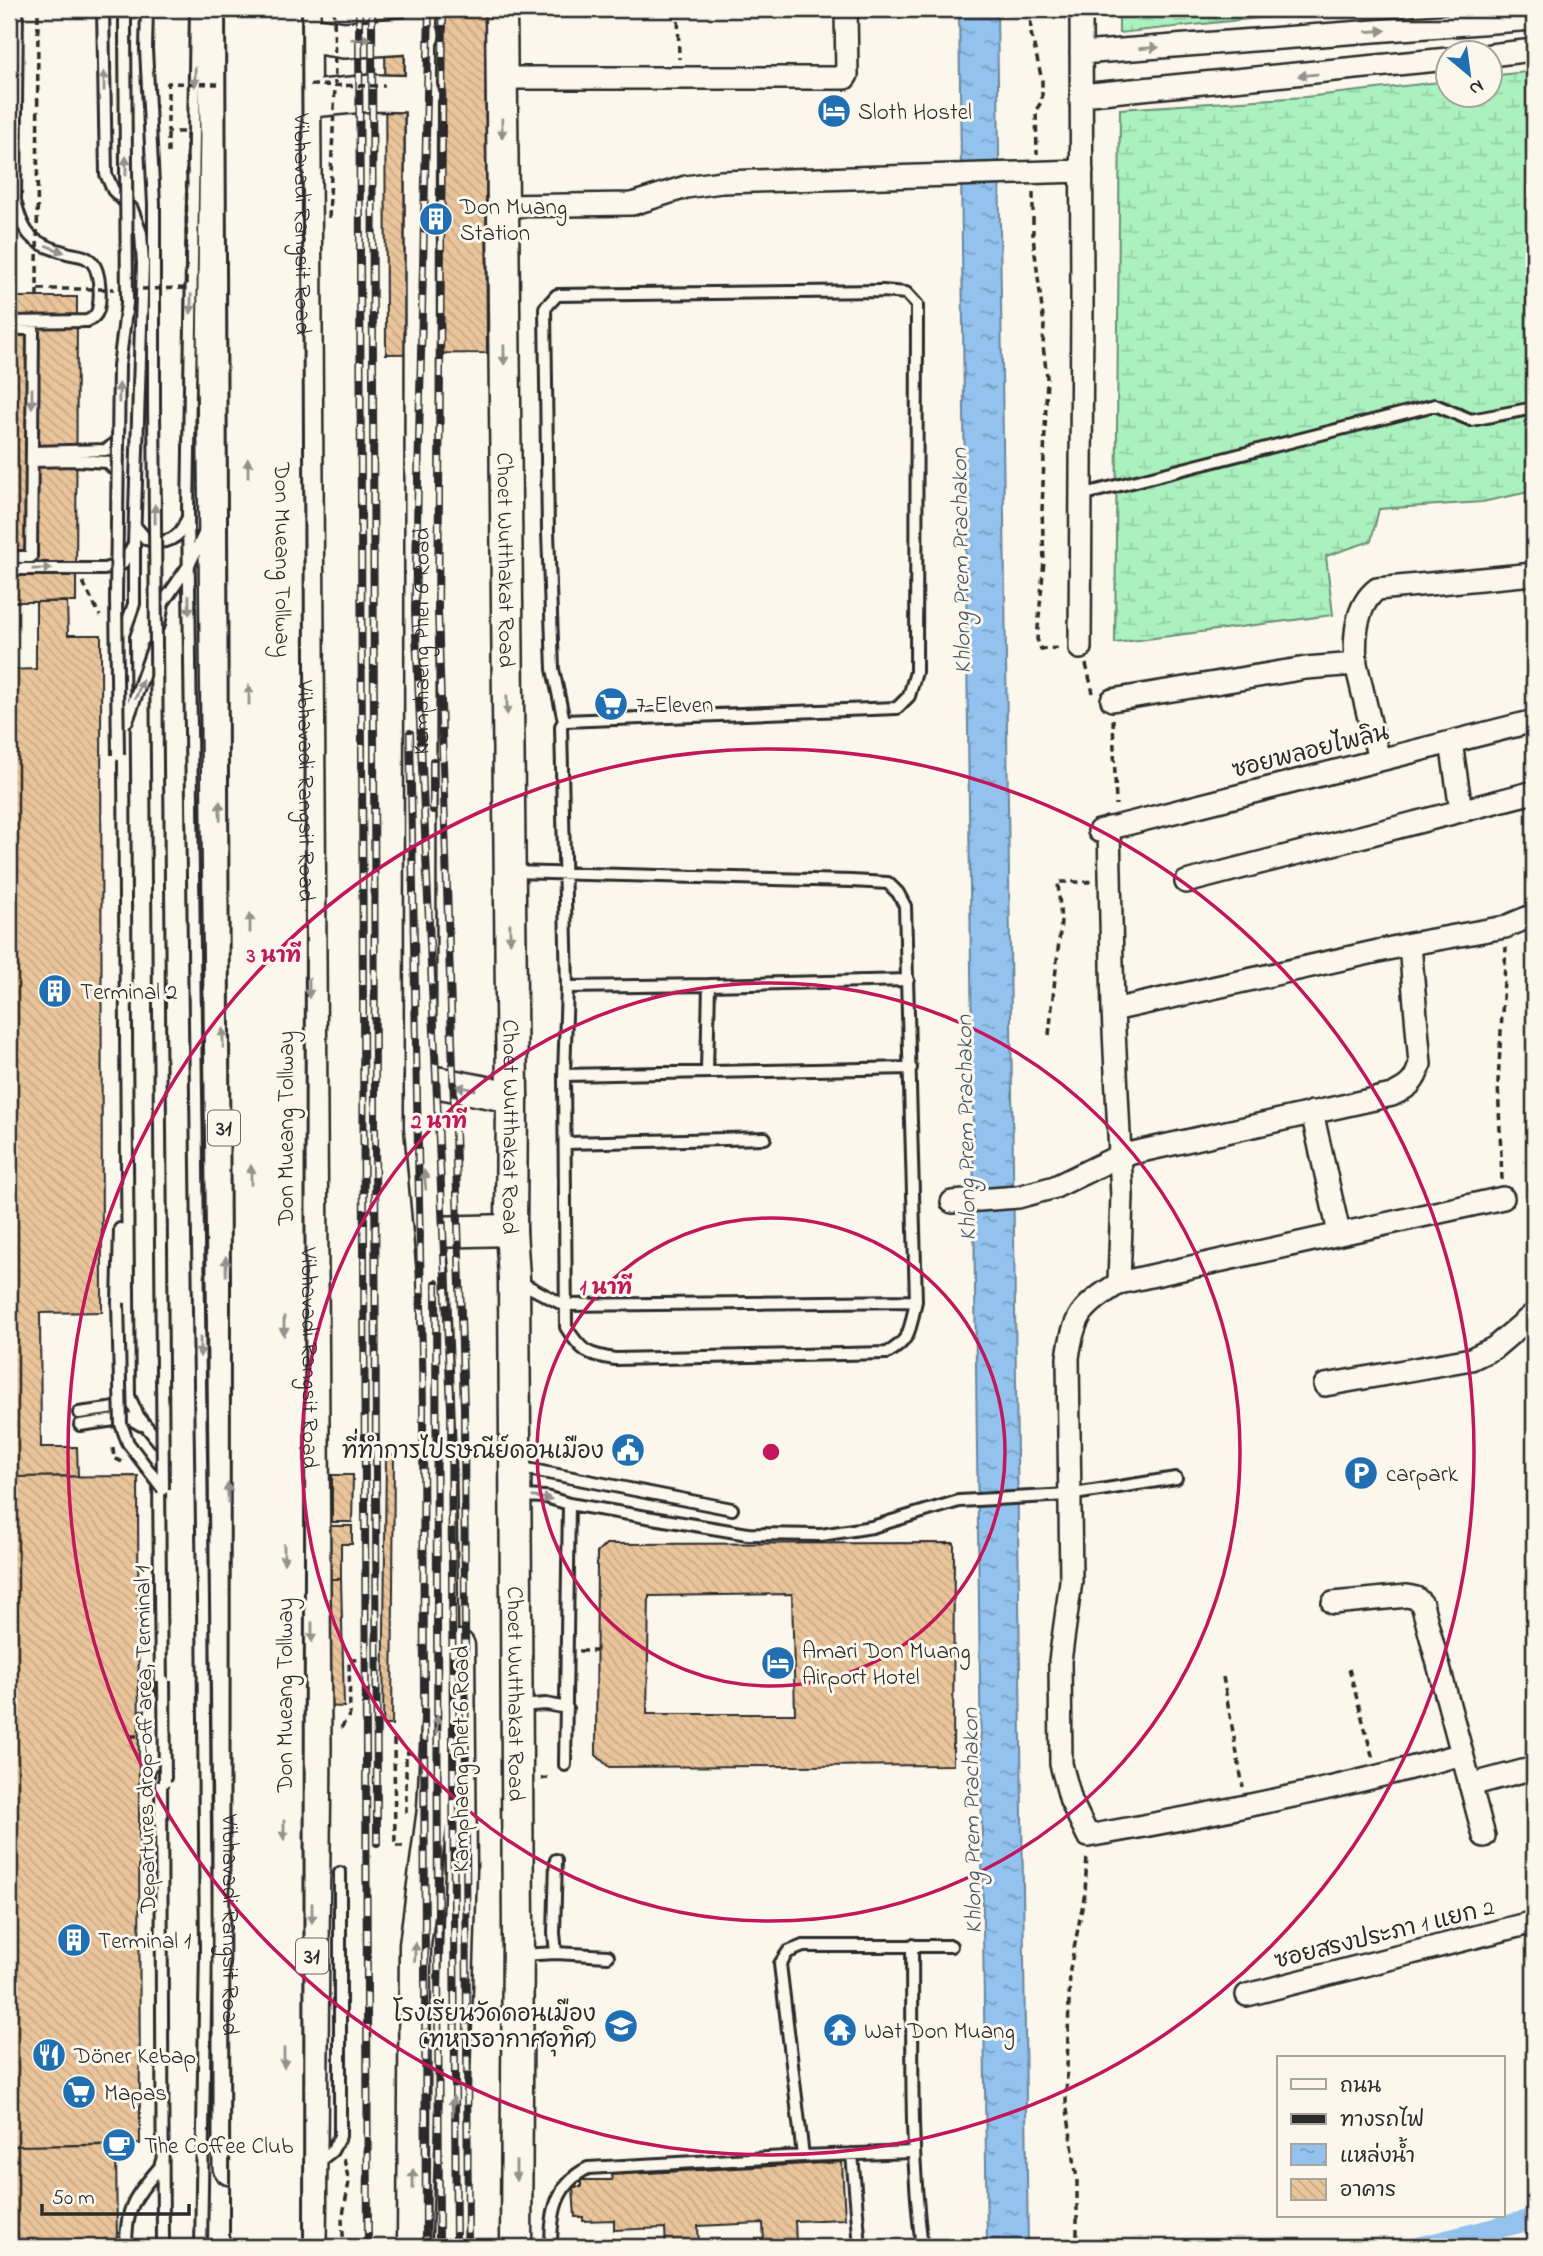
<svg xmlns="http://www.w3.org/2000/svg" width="1543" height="2256" viewBox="0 0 1543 2256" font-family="'Indie Flower','Playpen Sans Thai',sans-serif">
<defs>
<pattern id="wetland-marsh" width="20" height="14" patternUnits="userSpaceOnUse" patternTransform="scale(1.75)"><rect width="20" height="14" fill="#aaf1be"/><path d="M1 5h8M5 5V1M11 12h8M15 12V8" fill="none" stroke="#92cfa3"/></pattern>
<pattern id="water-ripples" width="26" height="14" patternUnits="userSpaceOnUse" patternTransform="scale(1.75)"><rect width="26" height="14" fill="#92c2ed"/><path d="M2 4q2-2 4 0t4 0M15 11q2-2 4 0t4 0" fill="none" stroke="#779ec0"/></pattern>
<pattern id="building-back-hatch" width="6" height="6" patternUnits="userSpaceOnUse" patternTransform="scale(1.75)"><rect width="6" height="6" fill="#eac59b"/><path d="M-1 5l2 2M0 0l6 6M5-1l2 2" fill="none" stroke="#c9a986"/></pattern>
</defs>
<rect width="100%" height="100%" fill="#fbf7ec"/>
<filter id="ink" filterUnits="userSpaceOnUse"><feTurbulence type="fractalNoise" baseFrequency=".0143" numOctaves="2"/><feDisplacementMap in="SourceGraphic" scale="14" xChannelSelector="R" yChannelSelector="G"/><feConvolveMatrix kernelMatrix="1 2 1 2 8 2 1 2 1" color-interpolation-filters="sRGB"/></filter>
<g filter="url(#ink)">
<path fill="url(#wetland-marsh)" stroke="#6a8e74" stroke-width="2" d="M1119 9H1343L1119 33Z
M1534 71V491L1482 502 1379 509 1371 541 1326 556 1333 615 1115 643 1120 109 1305 97 1448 81V94H1490L1491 76Z"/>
<path fill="url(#water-ripples)" stroke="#69869f" stroke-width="2" d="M959 9H997L1028 2247H987Z"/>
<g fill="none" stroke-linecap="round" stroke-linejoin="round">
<path stroke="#92c2ed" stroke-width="21" d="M1420 2247 1534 2219"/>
</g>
<path fill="url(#building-back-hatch)" stroke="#2b2b2b" stroke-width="2" fill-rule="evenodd" d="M385 9H485L487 353 386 354Z
M9 297H77L76 602H9Z
M67 601 68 635H101L102 1312 40 1313 41 1447H77L78 1476 9 1477V670L36 669V602Z
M394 1455 392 1725H383L386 1456Z
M332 1475H353L352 1522H332Z
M138 1476 140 2144 9 2146V1477Z
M326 1526H352V1544H341V1579H326Z
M954 1543 953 1765 609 1767 596 1755 597 1553 606 1544ZM792 1594 795 1714H647L649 1596Z
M326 1579H341L344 1707 321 1706Z
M116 2145 117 2247H9V2146Z
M842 2162 845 2219 795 2221 796 2244 764 2245 763 2223 698 2226 699 2246 666 2247 665 2228 614 2230V2220L583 2221V2217H575L573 2187H581V2180H612L611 2175Z"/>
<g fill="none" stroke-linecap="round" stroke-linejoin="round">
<g stroke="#2b2b2b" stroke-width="16">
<path id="service" d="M103 9 106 174 113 190 132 209 141 233 143 264 134 544V604L123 635 128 1292 129 1396 138 1416 159 1442
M125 9V28
M147 9 146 49 154 204V402
M196 9 188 514 203 1601 206 1951 201 2247
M9 222 14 203
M9 322 87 321C92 319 96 316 98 310 101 297 101 266 88 259 83 255 73 255 67 253 31 243 23 235 15 200L17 9
M9 329H33L31 557H9
M32 452 107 450 118 440
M32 461 75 460 107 462 117 472
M1081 495 1435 405 1471 420 1534 408
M135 526 146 539C164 546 180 539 186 521
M9 569H104L122 564 134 544
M159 625 163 603 189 565 206 530
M127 721 153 648
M512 872 851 881 888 883 898 893 905 906 916 1301C910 1326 912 1340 887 1353L615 1359C587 1355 581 1351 566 1327L564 1075 567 987 561 726 564 721 553 669 548 532 545 308 557 295 883 291 906 293 917 305 916 672 909 696 897 708 564 721
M567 987 709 985
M707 1071 709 985 908 980
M564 1075 911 1068
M567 1143 765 1138
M516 1280 564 1305 916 1301
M118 1303 120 1229
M79 1413 123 1407 126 1401
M80 1425 129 1418 141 1425
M517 1467 732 1509
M159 1480 161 1691
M518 1496 546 1497 569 1504 748 1534 821 1535 872 1527 959 1501 1068 1495 1176 1478
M518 1706 546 1704 567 1708
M565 1765 569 1504
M161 1774 163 2247
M556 1860 554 1933 556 1953
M912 1945C913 2046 909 2147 922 2247
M520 1955 556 1953 608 1956
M852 2154 860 2247
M803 2156 780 1964 788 1952 803 1946H951
M315 2157 323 2158 332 2151 340 2136V1873
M126 2247C126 2206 134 2198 160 2167L162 2160
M551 2247C551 2214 555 2184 588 2168L803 2156 913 2152"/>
</g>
<g stroke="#2b2b2b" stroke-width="26">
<path id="minor" d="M1081 53 1534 19
M1490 55 1534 50
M501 78H845L847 75 846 9
M1081 95 1448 59
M502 206 632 204 686 187 721 182 1082 171
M1080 648 1082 301 1081 9
M1356 664 1379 760
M1112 700 1306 668 1356 664C1354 638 1355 606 1377 589L1534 574
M1451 742 1461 810
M1109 828 1113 1010 1122 1196 1119 1283C1082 1307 1074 1314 1068 1358L1071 1581 1060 1661 1061 1764 1071 1801 1088 1836C1214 1814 1339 1789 1462 1754
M1099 831 1534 721
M1186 882 1534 792
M1113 1010 1410 944 1505 927 1534 915
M1312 1112 1339 1233
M952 1202 1018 1197 1055 1187 1119 1156 1392 1095C1409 1087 1415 1082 1420 1064L1410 944
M1119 1283 1503 1198
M1325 1385 1471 1359 1494 1348 1534 1314
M1333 1603 1407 1596 1416 1598 1422 1604 1484 1836
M1470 1785 1534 1768
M1247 1995 1534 1922"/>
</g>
<g stroke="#2b2b2b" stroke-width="35">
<g id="secondary">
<path id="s1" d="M501 9 512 1097 511 1230 514 1278 518 1931 516 2247"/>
<path d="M420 1079 512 1097"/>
<path d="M430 1232 511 1230"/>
<path id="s2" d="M413 2247 415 1945 433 1809 442 1626 440 1468 433 1273 420 1127 421 9"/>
<path d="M448 2247 461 1870 459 1646"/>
</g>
</g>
<g stroke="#2b2b2b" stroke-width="40">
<g id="trunk">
<path id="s3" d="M215 9 218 125 215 361 231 1827V2167"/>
<path id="s4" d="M302 9 313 1747 308 2247"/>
<path d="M302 38 317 36 344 40 421 35"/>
<path d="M302 100 372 93 421 94"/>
</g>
</g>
<path stroke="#2b2b2b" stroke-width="3.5" stroke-dasharray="7 5" stroke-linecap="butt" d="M678 9 679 59
M1030 9 1031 33 1042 80V101L1036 110 1037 154
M168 153V132
M1033 193V237L1044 325 1043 346 1047 377 1042 511 1044 561 1037 639 1041 649 1062 648
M83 582 100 616
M1086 664 1093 693
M1113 719 1116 805
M1049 1035 1061 922 1058 882H1089V878
M1502 1180 1498 1082 1506 947
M113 1448 114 1458 122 1462
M579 1651H597
M1349 1669 1373 1759
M1223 1677 1243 1787
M139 1711H148V1708
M341 1728 350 1714 349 1660 381 1659
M130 1736H139
M394 1739 395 1846H405
M541 1779 551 1777
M406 1813V1753H412
M344 2159 349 2182 342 2220 344 2247
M1077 2247V2180L1066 2102 1070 1969 1085 1893 1087 1855"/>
<use href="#service" stroke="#fbf7ec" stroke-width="10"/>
<use href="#minor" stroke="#fbf7ec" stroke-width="21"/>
<use href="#secondary" stroke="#fbf7ec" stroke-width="30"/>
<use href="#trunk" stroke="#fbf7ec" stroke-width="35"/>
<g stroke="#2b2b2b" stroke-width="8">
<path id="rail" d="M359 9 368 2247
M372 9 377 1843
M429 9 415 611 451 1408 456 2247
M443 9 438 611 464 1408 468 2247
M410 733 423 1407 426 2247
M433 761V810
M436 1283 439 2247"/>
</g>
<use href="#rail" stroke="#fbf7ec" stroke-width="5" stroke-dasharray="16" stroke-linecap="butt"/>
<g stroke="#2b2b2b" stroke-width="16" stroke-linecap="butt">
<path id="service-bridge" d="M154 402 163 1489
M118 755 116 599 119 366 127 303 125 28
M118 1303 121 1424 128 1443 163 1489
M164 1681 165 1782"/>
</g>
<g stroke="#2b2b2b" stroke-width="44" stroke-linecap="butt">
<g id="motorway-bridge">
<path d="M246 9 251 1285 250 2247"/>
<path id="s5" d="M281 9 285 877 283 2247"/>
</g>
</g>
<path stroke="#2b2b2b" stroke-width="3.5" stroke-dasharray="7 5" stroke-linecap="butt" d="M334 9 335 85
M310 85 385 86
M329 218 335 87
M38 289H114
M142 289 186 288 187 132H168V83L218 84
M37 297 38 9"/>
<use href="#service-bridge" stroke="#fbf7ec" stroke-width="10"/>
<use href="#motorway-bridge" stroke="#fbf7ec" stroke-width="38"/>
</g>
<defs><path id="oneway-solid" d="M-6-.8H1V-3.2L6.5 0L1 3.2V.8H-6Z" transform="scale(1.75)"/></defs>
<g fill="#93918c">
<use href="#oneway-solid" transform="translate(1376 31) rotate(-4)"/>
<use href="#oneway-solid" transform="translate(361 39) rotate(-2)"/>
<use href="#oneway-solid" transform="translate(1149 48) rotate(-4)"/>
<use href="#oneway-solid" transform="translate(1308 75) rotate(175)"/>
<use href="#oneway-solid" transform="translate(195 77) rotate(91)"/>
<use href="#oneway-solid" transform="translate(104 81) rotate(-90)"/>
<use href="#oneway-solid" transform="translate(502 128) rotate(90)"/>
<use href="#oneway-solid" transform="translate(126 166) rotate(-90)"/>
<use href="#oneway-solid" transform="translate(55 249) rotate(21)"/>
<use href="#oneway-solid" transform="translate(191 304) rotate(91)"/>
<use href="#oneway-solid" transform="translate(504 355) rotate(89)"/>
<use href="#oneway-solid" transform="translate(119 393) rotate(-89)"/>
<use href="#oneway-solid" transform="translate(32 398) rotate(90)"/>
<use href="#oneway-solid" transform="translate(248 468) rotate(-90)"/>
<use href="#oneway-solid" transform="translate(155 514) rotate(-91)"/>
<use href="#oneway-solid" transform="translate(42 569) rotate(-1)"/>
<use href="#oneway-solid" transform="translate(189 605) rotate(89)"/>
<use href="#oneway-solid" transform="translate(139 689) rotate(-70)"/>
<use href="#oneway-solid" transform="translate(249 695) rotate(-90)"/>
<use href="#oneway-solid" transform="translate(507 705) rotate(89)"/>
<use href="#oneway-solid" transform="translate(220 811) rotate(-91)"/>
<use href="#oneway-solid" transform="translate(250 923) rotate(-90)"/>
<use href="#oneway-solid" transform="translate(510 933) rotate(89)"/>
<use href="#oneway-solid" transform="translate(309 988) rotate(90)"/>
<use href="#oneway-solid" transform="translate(223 1038) rotate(-91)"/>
<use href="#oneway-solid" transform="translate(466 1088) rotate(-169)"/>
<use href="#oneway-solid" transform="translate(251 1175) rotate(-90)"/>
<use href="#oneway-solid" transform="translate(425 1180) rotate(-95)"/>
<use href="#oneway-solid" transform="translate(226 1266) rotate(-91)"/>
<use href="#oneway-solid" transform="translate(284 1326) rotate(90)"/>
<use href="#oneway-solid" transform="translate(200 1347) rotate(90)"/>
<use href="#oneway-solid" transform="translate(228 1493) rotate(-91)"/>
<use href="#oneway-solid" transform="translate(542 1498) rotate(8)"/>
<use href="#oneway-solid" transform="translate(284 1554) rotate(90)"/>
<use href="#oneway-solid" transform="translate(312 1632) rotate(90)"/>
<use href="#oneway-solid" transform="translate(437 1725) rotate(-87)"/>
<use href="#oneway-solid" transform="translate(284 1830) rotate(90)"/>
<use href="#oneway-solid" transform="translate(312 1913) rotate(90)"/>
<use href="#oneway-solid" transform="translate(415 1952) rotate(-88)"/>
<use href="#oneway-solid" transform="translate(284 2058) rotate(90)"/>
<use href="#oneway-solid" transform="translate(453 2106) rotate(-88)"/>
<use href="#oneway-solid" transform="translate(516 2171) rotate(90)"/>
<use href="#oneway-solid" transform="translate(413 2179) rotate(-90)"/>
</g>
</g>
<g fill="none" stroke="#c2185b" stroke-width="3.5">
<circle cx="771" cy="1452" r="234"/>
<circle cx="771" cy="1452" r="469"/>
<circle cx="771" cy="1452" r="703"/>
</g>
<defs>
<g id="hotel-disc" transform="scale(1.75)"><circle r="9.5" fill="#1f6fb2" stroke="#fbf7ec"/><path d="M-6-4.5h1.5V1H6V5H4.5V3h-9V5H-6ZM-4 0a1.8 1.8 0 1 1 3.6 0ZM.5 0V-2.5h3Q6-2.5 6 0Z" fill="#fff"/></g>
<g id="building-disc" transform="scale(1.75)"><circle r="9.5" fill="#1f6fb2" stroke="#fbf7ec"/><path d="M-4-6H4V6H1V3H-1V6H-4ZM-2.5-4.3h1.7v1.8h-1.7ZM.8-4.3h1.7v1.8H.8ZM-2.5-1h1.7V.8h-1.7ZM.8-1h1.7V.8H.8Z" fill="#fff"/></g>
<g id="supermarket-disc" transform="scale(1.75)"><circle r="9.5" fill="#1f6fb2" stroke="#fbf7ec"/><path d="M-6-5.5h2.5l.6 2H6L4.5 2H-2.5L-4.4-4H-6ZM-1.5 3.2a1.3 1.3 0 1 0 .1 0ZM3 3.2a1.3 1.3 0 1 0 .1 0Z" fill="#fff"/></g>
<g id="civic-disc" transform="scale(1.75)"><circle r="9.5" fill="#1f6fb2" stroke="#fbf7ec"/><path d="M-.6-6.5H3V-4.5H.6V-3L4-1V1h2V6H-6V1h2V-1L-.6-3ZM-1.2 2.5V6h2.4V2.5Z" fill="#fff"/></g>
<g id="parking-disc" transform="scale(1.75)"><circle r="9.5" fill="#1f6fb2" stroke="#fbf7ec"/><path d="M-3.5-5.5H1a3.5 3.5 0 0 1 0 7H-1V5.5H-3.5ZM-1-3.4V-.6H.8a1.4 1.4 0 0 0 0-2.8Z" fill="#fff"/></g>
<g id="school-disc" transform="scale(1.75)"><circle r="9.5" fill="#1f6fb2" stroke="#fbf7ec"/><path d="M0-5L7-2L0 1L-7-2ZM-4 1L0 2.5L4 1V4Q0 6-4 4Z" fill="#fff"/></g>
<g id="temple-disc" transform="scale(1.75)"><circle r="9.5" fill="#1f6fb2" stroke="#fbf7ec"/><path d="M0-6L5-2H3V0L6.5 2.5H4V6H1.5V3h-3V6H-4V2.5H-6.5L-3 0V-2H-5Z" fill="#fff"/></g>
<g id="restaurant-disc" transform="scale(1.75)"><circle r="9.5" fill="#1f6fb2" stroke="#fbf7ec"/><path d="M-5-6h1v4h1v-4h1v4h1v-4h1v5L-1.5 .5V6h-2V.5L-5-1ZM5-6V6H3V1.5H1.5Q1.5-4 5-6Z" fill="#fff"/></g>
<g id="cafe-disc" transform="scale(1.75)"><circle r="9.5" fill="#1f6fb2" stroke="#fbf7ec"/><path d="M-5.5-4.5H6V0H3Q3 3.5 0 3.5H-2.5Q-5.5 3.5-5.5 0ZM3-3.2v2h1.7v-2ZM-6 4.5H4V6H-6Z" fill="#fff"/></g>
</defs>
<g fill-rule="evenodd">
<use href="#hotel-disc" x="834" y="111"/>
<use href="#building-disc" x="436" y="219"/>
<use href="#supermarket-disc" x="611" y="704"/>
<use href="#building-disc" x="55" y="991"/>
<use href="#civic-disc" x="628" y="1450"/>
<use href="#parking-disc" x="1361" y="1473"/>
<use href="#hotel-disc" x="778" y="1663"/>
<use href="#building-disc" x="74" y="1940"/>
<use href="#school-disc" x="621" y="2026"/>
<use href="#temple-disc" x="840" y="2030"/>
<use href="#restaurant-disc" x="49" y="2055"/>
<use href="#supermarket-disc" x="79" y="2092"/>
<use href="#cafe-disc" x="119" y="2145"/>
</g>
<g text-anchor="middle" stroke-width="6" stroke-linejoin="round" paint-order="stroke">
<g fill="#fbf7ec" stroke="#696865" stroke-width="2">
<rect x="208" y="1110.5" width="32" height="35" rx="5"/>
<rect x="296" y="1938.5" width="32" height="35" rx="5"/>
</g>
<g font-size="21" font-weight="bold" fill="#2b2b2b">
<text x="224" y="1135">31</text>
<text x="312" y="1963">31</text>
</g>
<g font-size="23" fill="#2b2b2b" stroke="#fbf7ec" text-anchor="start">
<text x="858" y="119">Sloth Hostel</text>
<text x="460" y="214">Don Muang<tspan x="460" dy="26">Station</tspan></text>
<text x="636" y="712">7-Eleven</text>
<text x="80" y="999">Terminal 2</text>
<text x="604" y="1458" text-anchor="end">ที่ทำการไปรษณีย์ดอนเมือง</text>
<text x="1386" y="1481">carpark</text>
<text x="802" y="1658">Amari Don Muang<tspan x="802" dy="26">Airport Hotel</tspan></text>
<text x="98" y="1948">Terminal 1</text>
<text x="596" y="2021" text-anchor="end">โรงเรียนวัดดอนเมือง<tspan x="596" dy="26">(ทหารอากาศอุทิศ)</tspan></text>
<text x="864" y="2038">Wat Don Muang</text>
<text x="74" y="2063">Döner Kebap</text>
<text x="104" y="2100">Mapas</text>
<text x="144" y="2153">The Coffee Club</text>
</g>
<g font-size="23" fill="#2b2b2b" stroke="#fbf7ec">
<text dy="8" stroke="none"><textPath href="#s4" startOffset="215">Vibhavadi Rangsit Road</textPath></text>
<text dy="8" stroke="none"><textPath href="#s5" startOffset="551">Don Mueang Tollway</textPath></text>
<text dy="8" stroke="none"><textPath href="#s1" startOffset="551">Choet Wutthakat Road</textPath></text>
<text dy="8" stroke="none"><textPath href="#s2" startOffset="1608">Kamphaeng Phet 6 Road</textPath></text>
<text transform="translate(1310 750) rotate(-14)" y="8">ซอยพลอยไพลิน</text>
<text dy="8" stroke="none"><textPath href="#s4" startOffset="782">Vibhavadi Rangsit Road</textPath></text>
<text transform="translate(285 1128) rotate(-90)" y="8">Don Mueang Tollway</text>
<text dy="8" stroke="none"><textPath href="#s1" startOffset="1118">Choet Wutthakat Road</textPath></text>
<text dy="8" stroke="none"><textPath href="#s4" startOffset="1349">Vibhavadi Rangsit Road</textPath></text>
<text transform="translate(284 1695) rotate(-90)" y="8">Don Mueang Tollway</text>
<text dy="8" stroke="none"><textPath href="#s1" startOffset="1685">Choet Wutthakat Road</textPath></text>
<text transform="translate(144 1739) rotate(-91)" y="8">Departures drop-off area, Terminal 1</text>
<text transform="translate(460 1759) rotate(-90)" y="8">Kamphaeng Phet 6 Road</text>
<text dy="8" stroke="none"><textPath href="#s3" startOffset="1916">Vibhavadi Rangsit Road</textPath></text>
<text transform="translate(1384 1933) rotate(-14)" y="8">ซอยสรงประภา 1 แยก 2</text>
</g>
<g font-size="24" font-style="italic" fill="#4a5865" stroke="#fbf7ec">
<text transform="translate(960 561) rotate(-91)" y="8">Khlong Prem Prachakon</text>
<text transform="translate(965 1128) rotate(-91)" y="8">Khlong Prem Prachakon</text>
<text transform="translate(971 1821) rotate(-91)" y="8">Khlong Prem Prachakon</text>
</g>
</g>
<circle cx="771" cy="1452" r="10" fill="#c2185b" stroke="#fbf7ec" stroke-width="3.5"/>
<g font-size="21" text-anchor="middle" font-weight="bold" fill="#c2185b" stroke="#fbf7ec" stroke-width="6" stroke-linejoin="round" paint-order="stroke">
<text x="274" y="962">3 นาที</text>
<text x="439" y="1128">2 นาที</text>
<text x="606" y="1294">1 นาที</text>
</g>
<rect width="1543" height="2256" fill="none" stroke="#fbf7ec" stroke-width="35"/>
<rect x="18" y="18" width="1508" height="2221" fill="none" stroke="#2b2b2b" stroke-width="2.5" filter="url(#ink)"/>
<rect x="1277" y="2056" width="228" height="161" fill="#fbf7ec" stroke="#a8a59f" stroke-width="2"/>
<rect x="1291" y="2079" width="35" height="10" fill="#fbf7ec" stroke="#a8a59f" stroke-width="2"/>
<text x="1340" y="2092" font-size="21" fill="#2b2b2b">ถนน</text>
<rect x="1291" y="2114" width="35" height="10" fill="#2b2b2b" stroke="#a8a59f" stroke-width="2"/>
<text x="1340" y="2126" font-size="21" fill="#2b2b2b">ทางรถไฟ</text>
<rect x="1291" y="2144" width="35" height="21" fill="url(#water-ripples)" stroke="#a8a59f" stroke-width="2"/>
<text x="1340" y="2162" font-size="21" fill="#2b2b2b">แหล่งน้ำ</text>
<rect x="1291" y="2179" width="35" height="21" fill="url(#building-back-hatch)" stroke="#a8a59f" stroke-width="2"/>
<text x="1340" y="2196" font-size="21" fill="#2b2b2b">อาคาร</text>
<g transform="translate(1469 74) rotate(151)"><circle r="33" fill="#fbf7ec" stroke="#a8a59f" stroke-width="2"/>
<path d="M0-5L12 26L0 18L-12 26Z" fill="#1f6fb2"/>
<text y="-10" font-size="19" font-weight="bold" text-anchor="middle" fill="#2b2b2b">N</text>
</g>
<path d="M42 2204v10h147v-10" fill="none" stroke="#2b2b2b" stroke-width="3.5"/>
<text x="52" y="2204" font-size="21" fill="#2b2b2b" stroke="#fbf7ec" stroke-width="5" paint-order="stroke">50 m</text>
</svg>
